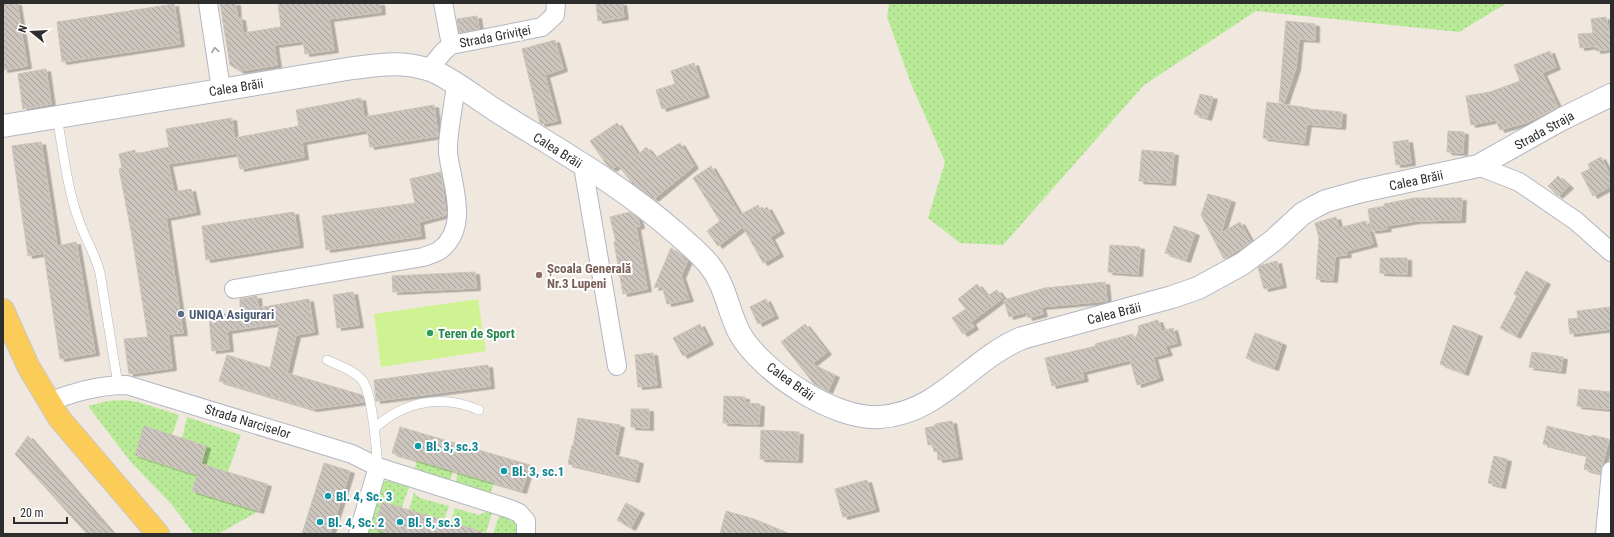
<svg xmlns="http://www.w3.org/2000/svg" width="1614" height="537" viewBox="0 0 1614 537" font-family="'Roboto Condensed',sans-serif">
<defs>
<pattern id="grass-dots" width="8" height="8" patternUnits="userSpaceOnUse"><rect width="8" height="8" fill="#b9ea98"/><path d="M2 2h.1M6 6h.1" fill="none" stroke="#9fc983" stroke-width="1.8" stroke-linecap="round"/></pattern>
<pattern id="building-back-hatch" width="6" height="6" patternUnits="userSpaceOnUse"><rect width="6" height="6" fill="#cbc5be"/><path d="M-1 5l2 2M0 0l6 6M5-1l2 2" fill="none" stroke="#a5a09b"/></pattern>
<filter id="shadow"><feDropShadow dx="4.5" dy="2.5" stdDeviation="0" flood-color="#0004"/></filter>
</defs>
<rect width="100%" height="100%" fill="#f0e8df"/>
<path fill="url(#grass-dots)" d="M889 3H1507L1459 32 1256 11 1144 85 1003 245 960 243 928 218 945 162 910 81 887 17Z
M124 400 138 402 179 415 172 435 144 426 135 455 197 475 192 491 259 511 218 534H194L172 505 130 461 88 406 108 401Z
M187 417 241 435 228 472 201 464 206 446 182 438Z
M417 460 453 471 450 482 414 471Z
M458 472 494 483 490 495 455 484Z
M390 480 410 485 392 534H366L383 482Z
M414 493 420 498 449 506 444 520 409 510Z
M455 508 479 515 490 510H493L486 533 451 522Z
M500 513 513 517 522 534H493Z"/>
<path fill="#cff293" d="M478 299 486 351 381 367 374 314Z"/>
<path fill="url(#building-back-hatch)" stroke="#ccc4b8" filter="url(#shadow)" d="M3 3H17L27 66 3 70Z
M220 3H236L237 18H241L243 33 281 27 278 3H380L381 12 329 19 334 50 305 54 303 41 274 45 277 65 240 71 230 65Z
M596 3H622L624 17 598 21Z
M174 4 180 44 62 62 57 22Z
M477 16 479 29 459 33 457 19Z
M1606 17 1609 31H1611V49L1596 51 1595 46 1580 48 1578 34 1593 33 1591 19Z
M1286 21 1315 24V40L1299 39 1296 68 1284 103 1279 102Z
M555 40 563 69 545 75 557 121 542 124 540 123 522 49Z
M1550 51 1556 67 1542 73 1558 107 1528 122 1500 130 1496 120 1471 125 1466 96 1490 92 1520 81 1514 65Z
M694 63 705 95 662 109 656 90 675 84 671 71Z
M46 69 51 104 23 109 18 74Z
M1200 94 1213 97 1207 118 1194 114Z
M361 98 364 117 434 105 438 136 370 147 367 130 302 142 304 157 240 169 237 153 168 164 174 192 191 189 196 212 166 218 183 333 168 334 172 368 129 374 124 339 148 337 132 236 119 169 122 168 119 154 135 150V154L169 147 166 129 232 118 234 138 299 126 296 110Z
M1267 102 1309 108V109L1342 112 1341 127 1307 124 1304 143 1263 138Z
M617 123 638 155 646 147 655 158 680 143 694 166 654 199 633 184 618 165 612 169 607 165 590 141Z
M1448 131 1464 132 1463 153 1447 152Z
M1408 140 1411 163 1396 165 1393 142Z
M41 142 57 246 76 242 95 353 60 359 44 253 28 256 12 146Z
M1142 150 1174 153 1171 183 1139 181Z
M1601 157 1611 177V186L1593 196 1581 173 1590 169 1588 164Z
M711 166 740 215 758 205 761 211 767 207 780 231 770 237 779 254 763 263 743 227 718 246 707 231 720 221 693 178Z
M441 172 446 215 419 222 421 236 326 250 322 216 415 203 410 179Z
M1558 176 1569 186 1558 196 1548 186Z
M1208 194 1231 200 1221 233 1240 222 1251 242 1224 259 1201 215Z
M1415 198H1462L1461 220 1416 221 1386 226 1387 229 1371 231 1368 209 1385 206 1384 204Z
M294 212 299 245 206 260 202 226Z
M630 212 638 219 640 226 636 227 647 289 623 294 614 242H616L610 217Z
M1336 217 1339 228 1366 221 1373 244 1346 251 1347 255 1335 256 1333 280 1316 279 1319 238 1315 223Z
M1174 226 1195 233 1186 260 1165 253Z
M1110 245 1140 247 1138 274 1108 272Z
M671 248 688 260 681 276 689 299 667 304 662 286 654 288Z
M1380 258H1407V274L1380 273Z
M1277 261 1282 285 1264 289 1258 267 1262 265Z
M1526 271 1546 282 1516 336 1500 328 1517 296 1514 294Z
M475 272 476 288 393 292 392 276Z
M1105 282 1107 301 1041 307 1043 314 1028 318 1026 312 1009 317 1004 300 1045 288Z
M977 284 987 296 997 290 1003 298 971 322 974 327 963 334 952 318 966 309 958 299Z
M353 292 359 325 337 328 333 295Z
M257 296 258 308 309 299 314 332 296 335 287 373 362 395 364 402 313 409 219 381 227 355 270 368 280 323 227 331 229 349 212 351 209 316 240 312V299Z
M766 299 774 316 758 324 750 307Z
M1611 307V329L1570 334 1568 319 1578 318 1577 311Z
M1158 320 1162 331 1173 328 1177 343 1165 346 1168 353 1153 357 1159 378 1137 385 1130 360 1082 372 1084 379 1052 386 1045 358 1096 346 1095 344 1133 334V337L1136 338 1139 329 1138 326Z
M700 324 709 342 683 356 673 338Z
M805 324 827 352 812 364 835 375 828 391 814 384 781 342Z
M1453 325 1478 334 1464 373 1440 364Z
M1255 333 1282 343 1274 368 1246 358Z
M1532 352 1563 357 1561 371 1529 367Z
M653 353 657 385 638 387 635 355Z
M488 365 490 386 376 401 374 380Z
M1579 389 1610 392 1609 409 1577 406Z
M724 396 745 397V403L760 404 759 424 723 423Z
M631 409H649V428L631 427Z
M578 418 620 425 614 455 639 461 635 480 568 464 572 445 573 446Z
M952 421 958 457 938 460 937 451 934 452 933 444 928 445 925 428 935 426V424Z
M144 426 206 446 201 464 267 484 259 511 192 491 197 475 135 455Z
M1547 426 1592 437V435L1609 439 1600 473 1584 469 1587 455 1543 444Z
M400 427 530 465 522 491 392 453Z
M761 430 799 432 798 460 760 459Z
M28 436 113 534H87L15 454Z
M1494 456 1507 459 1501 486 1488 483Z
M324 463 350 471 330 534H302Z
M867 480 875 509 843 517 835 489Z
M382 502 477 530V534H392L374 529Z
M626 503 640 511 631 528 617 520Z
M726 511 754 519 790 534H720Z"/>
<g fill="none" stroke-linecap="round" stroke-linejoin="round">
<g stroke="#b3b7c2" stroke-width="10">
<path id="service" d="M57 117C63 150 67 187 78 218 84 237 95 253 100 273L118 385
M327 360C338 365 354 370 362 380 373 393 376 449 378 467
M374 429C403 401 442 394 479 410"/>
</g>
<g stroke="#b3b7c2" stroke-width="20">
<path id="minor" d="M208 3 221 89
M443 3 451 45
M429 69 444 51 451 45 542 27 555 15 556 3
M583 166 617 366
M1478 166 1519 182 1576 221 1611 252
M234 289 423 257C429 255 436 253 440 250 471 226 451 183 448 152 447 136 454 103 456 85
M48 402C75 392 99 385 127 385L352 454 378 467 358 534
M378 467 510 509 519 513 526 521V534
M1605 534 1611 471"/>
</g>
<g stroke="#b3b7c2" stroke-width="24">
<path id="secondary" d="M3 126 353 68C380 65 399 61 427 69 444 73 478 99 495 110 557 149 622 185 677 234 688 244 701 254 710 266 726 286 728 312 740 334 762 372 834 420 879 417 939 414 969 360 1022 338L1172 297 1198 288 1242 264 1274 240 1302 214 1314 207 1326 201 1362 191 1478 166 1562 119 1611 95"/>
</g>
<g stroke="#c8c8c8" stroke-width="24">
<path id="primary" d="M3 310 28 366 59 418 158 534"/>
</g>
<use href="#service" stroke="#fff" stroke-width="9"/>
<use href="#minor" stroke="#fff" stroke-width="18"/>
<use href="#secondary" stroke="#fff" stroke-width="22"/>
<use href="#primary" stroke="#fccc58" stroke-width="22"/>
</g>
<defs><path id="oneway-chevron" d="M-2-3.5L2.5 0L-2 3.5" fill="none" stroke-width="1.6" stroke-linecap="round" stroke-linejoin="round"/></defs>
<use stroke="#a0a0a0" href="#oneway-chevron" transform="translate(215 50) rotate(-99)"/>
<circle fill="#8d6e63" stroke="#fff" stroke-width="1.5" cx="539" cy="275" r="4"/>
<circle fill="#5c6f8a" stroke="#fff" stroke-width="1.5" cx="181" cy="314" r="4"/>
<circle fill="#2e9e5b" stroke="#fff" stroke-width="1.5" cx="430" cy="333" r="4"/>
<g fill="#0f9aa8" stroke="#fff" stroke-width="1.5">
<circle cx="418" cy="446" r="4"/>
<circle cx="504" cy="471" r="4"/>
<circle cx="328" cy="496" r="4"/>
<circle cx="320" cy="522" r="4"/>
<circle cx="400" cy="522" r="4"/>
</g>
<g text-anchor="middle" stroke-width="4" stroke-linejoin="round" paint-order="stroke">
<g font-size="13" fill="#2d2d2d" stroke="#fff">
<text transform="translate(495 36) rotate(-11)" y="5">Strada Griviţei</text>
<text transform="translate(236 87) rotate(-9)" y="5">Calea Brăii</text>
<text transform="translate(1544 130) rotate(-29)" y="5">Strada Straja</text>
<text transform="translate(558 150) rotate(32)" y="5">Calea Brăii</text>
<text transform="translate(1416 180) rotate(-12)" y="5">Calea Brăii</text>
<text transform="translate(1114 313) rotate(-14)" y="5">Calea Brăii</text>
<text transform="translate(791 381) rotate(36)" y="5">Calea Brăii</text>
<text transform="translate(248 421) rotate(17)" y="5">Strada Narciselor</text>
</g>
<g font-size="13" font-weight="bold" fill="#785e54" stroke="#fff" text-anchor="start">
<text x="547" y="273">Școala Generală<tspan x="547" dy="15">Nr.3 Lupeni</tspan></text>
</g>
<g font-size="13" font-weight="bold" fill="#4e5e75" stroke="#fff" text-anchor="start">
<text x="189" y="319">UNIQA Asigurari</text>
</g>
<g font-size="13" font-weight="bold" fill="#27864d" stroke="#fff" text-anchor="start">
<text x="438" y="338">Teren de Sport</text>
</g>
<g font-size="13" font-weight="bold" fill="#0d838f" stroke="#fff" text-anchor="start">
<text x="426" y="451">Bl. 3, sc.3</text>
<text x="512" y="476">Bl. 3, sc.1</text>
<text x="336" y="501">Bl. 4, Sc. 3</text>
<text x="328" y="527">Bl. 4, Sc. 2</text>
<text x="408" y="527">Bl. 5, sc.3</text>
</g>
</g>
<rect width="1614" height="537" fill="none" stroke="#2d2d2d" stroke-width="8"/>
<g transform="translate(32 32) rotate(288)" stroke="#ffffff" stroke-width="3" paint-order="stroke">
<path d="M0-3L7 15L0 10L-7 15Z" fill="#2d2d2d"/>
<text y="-6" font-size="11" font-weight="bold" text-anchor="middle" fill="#2d2d2d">N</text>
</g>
<path d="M14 517v6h53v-6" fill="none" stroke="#2d2d2d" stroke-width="2"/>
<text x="20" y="517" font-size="12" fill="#2d2d2d" stroke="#ffffff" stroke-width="3" paint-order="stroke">20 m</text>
</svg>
